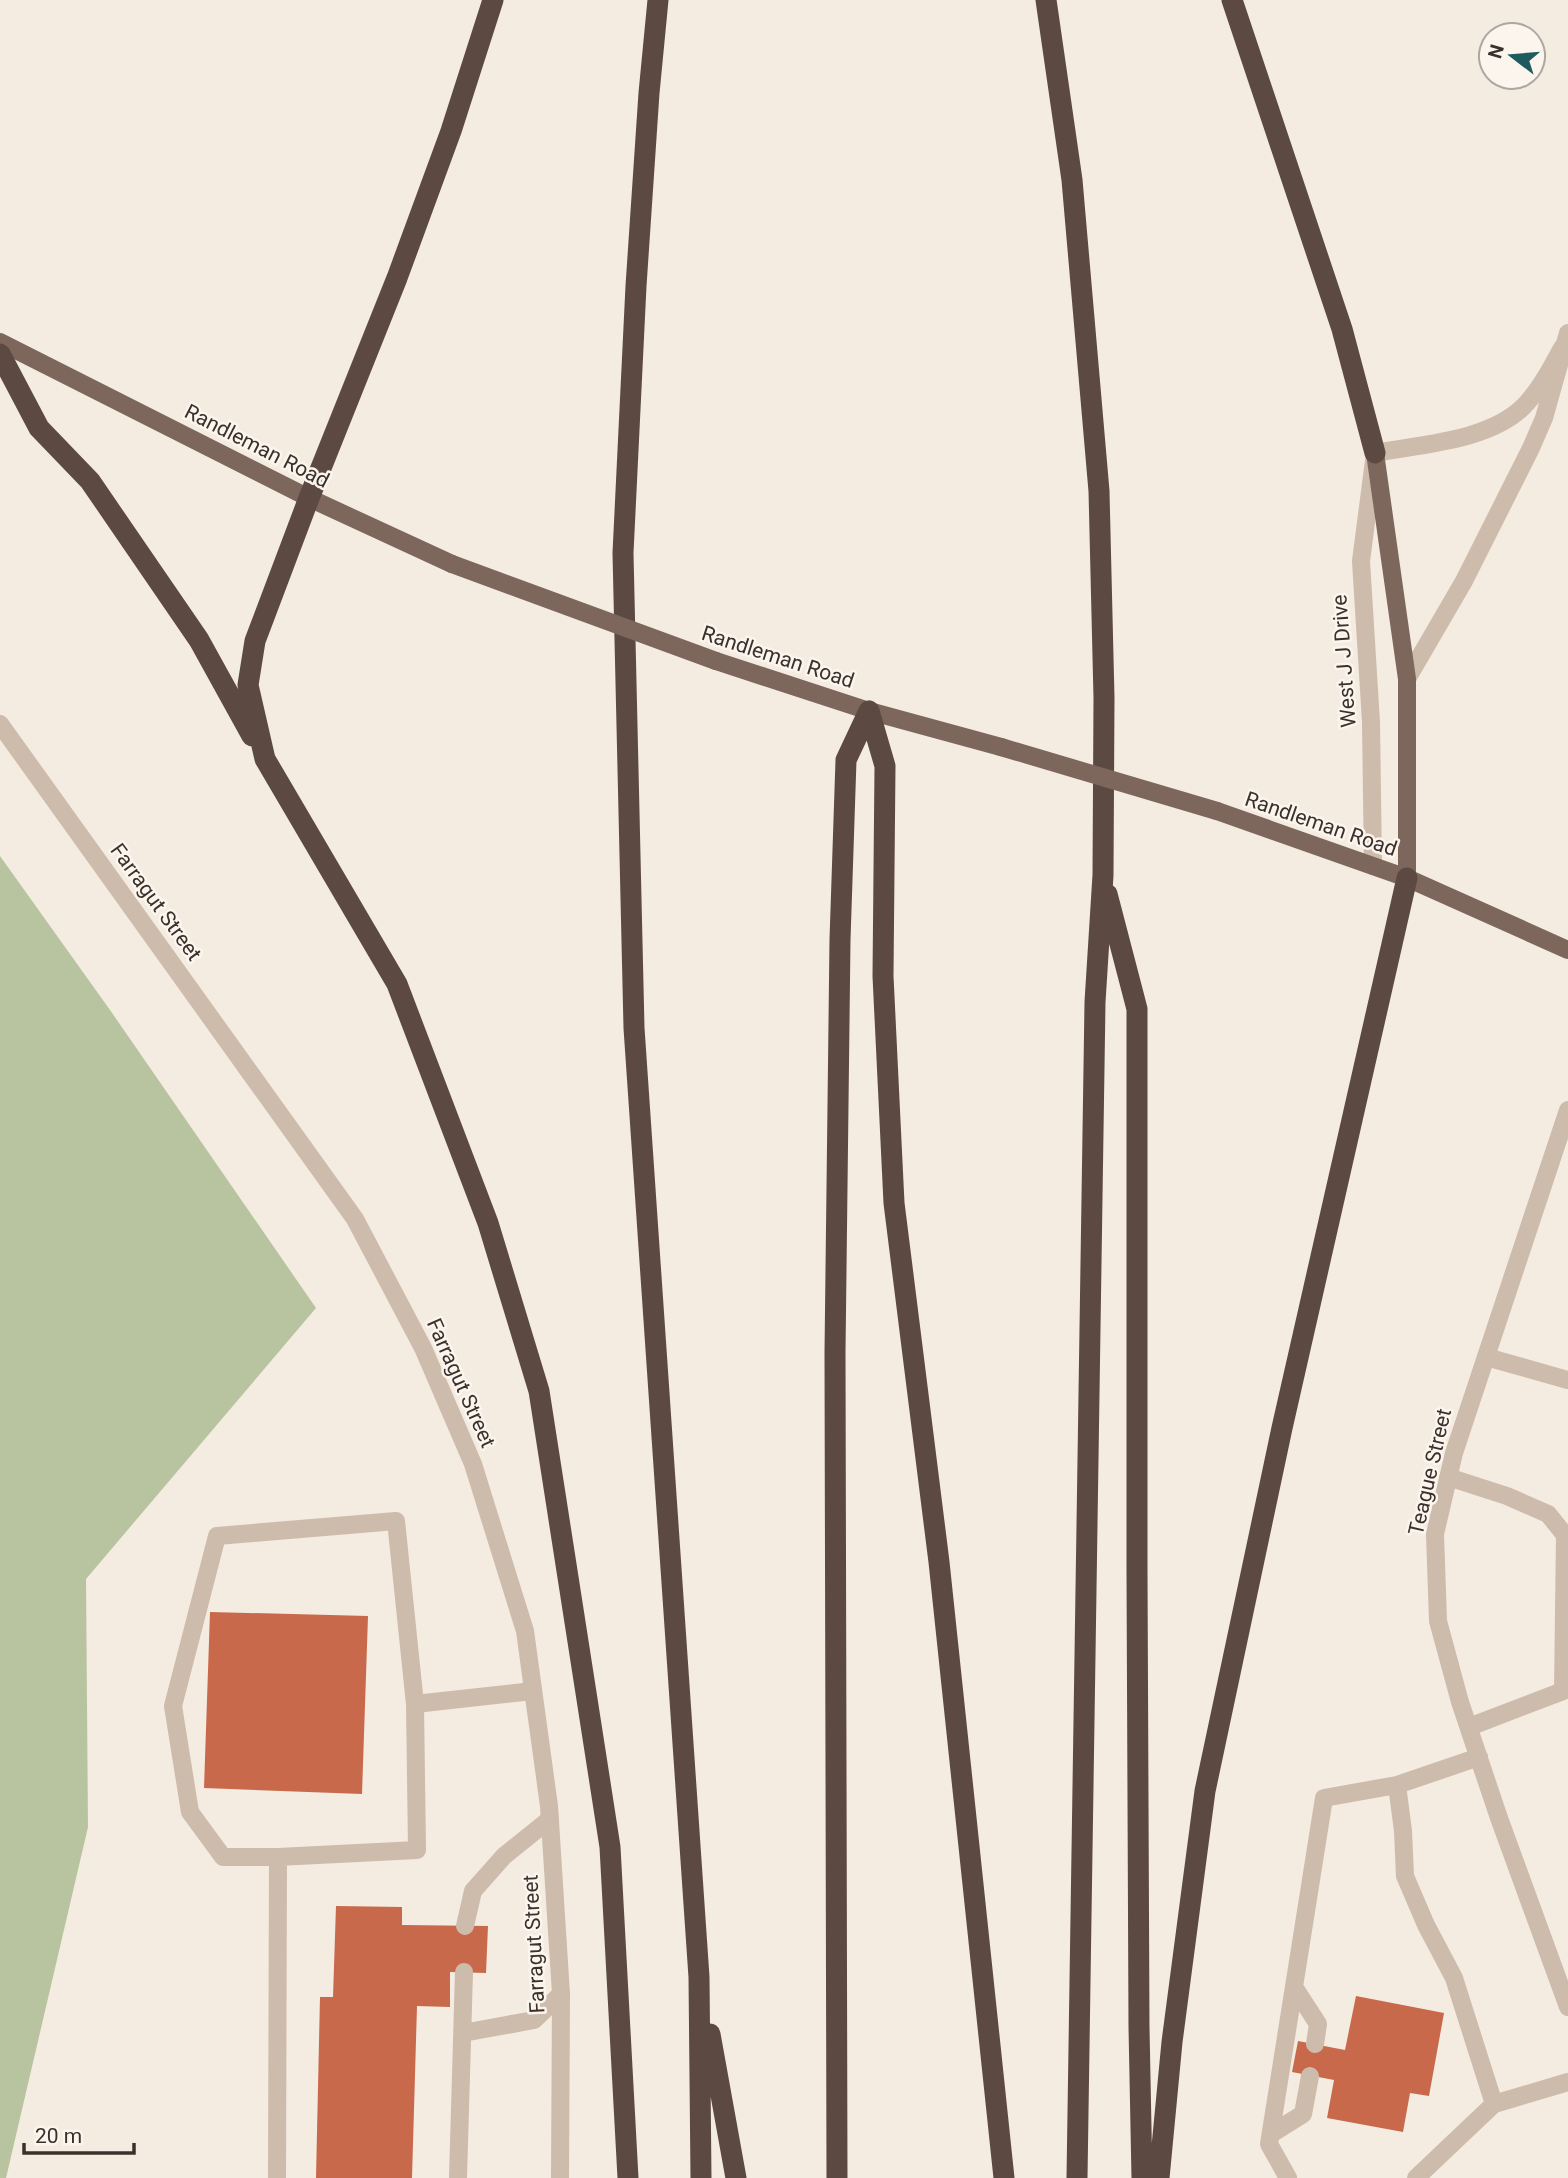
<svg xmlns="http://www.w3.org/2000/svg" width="1568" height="2178" viewBox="0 0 1568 2178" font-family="Roboto,sans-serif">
<rect width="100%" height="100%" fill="#f4ebe1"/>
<path fill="#b8c4a0" d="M0 856 110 1010 316 1308 86 1579 88 1827 6 2178H0Z"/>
<path fill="#c8694b" d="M210 1612 368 1616 362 1794 204 1788Z
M336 1906 402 1907V1925L488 1926 486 1973 450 1972V2007L417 2006 412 2178H316L320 1997H333Z
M1356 1996 1444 2013 1429 2096 1410 2093 1403 2132 1327 2118 1334 2080 1292 2072 1298 2041 1345 2050Z"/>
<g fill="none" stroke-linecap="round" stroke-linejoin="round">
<path stroke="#cdbbac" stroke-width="18" d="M1486 1357 1568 1380
M1448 1477 1507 1496 1548 1514 1565 1535 1563 1691 1469 1727
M415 1704 533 1691
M1479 1757 1397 1785 1403 1831 1405 1876 1426 1925 1454 1978 1494 2104 1568 2082
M465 1926 473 1891 504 1856 550 1819
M1294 1987 1318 2024 1315 2044
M463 2033 534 2020 561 1994
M1271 2134 1303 2114 1310 2076
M277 2178 278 1857 417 1850 415 1704 396 1521 217 1536 173 1706 190 1812 223 1857H278
M458 2178 464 1972
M1288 2178 1269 2144 1324 1798 1397 1785
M1416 2178 1494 2104"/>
<path stroke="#cdbbac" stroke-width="18" d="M0 724 355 1219 423 1348 473 1464 525 1631 549 1806 561 1994 560 2178
M1568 1110 1454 1453 1435 1534 1438 1621 1460 1702 1499 1818 1568 2007"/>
<path stroke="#cdbbac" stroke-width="18" d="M1407 679 1464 581 1531 448 1544 418 1568 333
M1373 866 1371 722 1361 561 1375 453C1422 444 1488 441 1523 407 1540 390 1551 368 1562 348"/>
<path stroke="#7d675c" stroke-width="18" d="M0 342 309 498 452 564
M1375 453 1407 679V878
M716 661 869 711 1001 747
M1217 811 1407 878 1568 950"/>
<path stroke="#5c4a42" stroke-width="21" d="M493 0 451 131 397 278 309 498 255 641 248 685 265 759 397 984 488 1223 539 1391 610 1847 628 2178
M658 0 649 93 636 286 623 553 634 1028 699 1977 701 2178
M1046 0 1072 180 1099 491 1104 698 1103 875 1095 1002 1077 2178
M1232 0 1342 329 1375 453
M0 354 39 428 90 481 199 640 252 736
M869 711 885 766 883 976 894 1203 939 1562 1004 2178
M1107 894 1137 1009V1571L1139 2027 1142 2178
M710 2034 736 2178
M837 2178 835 1353 840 940 846 760 869 711
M1159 2178 1172 2042 1205 1791 1282 1428 1407 878"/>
<path stroke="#7d675c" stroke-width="18" d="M452 564 716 661
M1001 747 1217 811"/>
</g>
<g text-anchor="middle" stroke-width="5" stroke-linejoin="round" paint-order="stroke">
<g font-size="21" fill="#3b302b" stroke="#fbf5ee">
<text transform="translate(257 446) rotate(27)" y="7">Randleman Road</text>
<text transform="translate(778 657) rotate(18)" y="7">Randleman Road</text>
<text transform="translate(1344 661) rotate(-94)" y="7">West J J Drive</text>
<text transform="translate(1321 824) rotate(19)" y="7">Randleman Road</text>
<text transform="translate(156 902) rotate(54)" y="7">Farragut Street</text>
<text transform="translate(461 1383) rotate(66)" y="7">Farragut Street</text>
<text transform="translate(1430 1472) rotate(-77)" y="7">Teague Street</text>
<text transform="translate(534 1944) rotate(-93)" y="7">Farragut Street</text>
</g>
</g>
<g transform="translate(1512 56) rotate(286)"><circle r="33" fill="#fbf5ee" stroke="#aea6a0" stroke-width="2"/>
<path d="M0-5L12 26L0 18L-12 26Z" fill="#1f5a5e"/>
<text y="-10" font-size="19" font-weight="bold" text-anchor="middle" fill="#3b302b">N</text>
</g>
<path d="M24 2143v10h110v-10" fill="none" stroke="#3b302b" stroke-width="3.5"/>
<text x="35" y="2143" font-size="21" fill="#3b302b" stroke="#fbf5ee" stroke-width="5" paint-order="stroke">20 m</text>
</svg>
